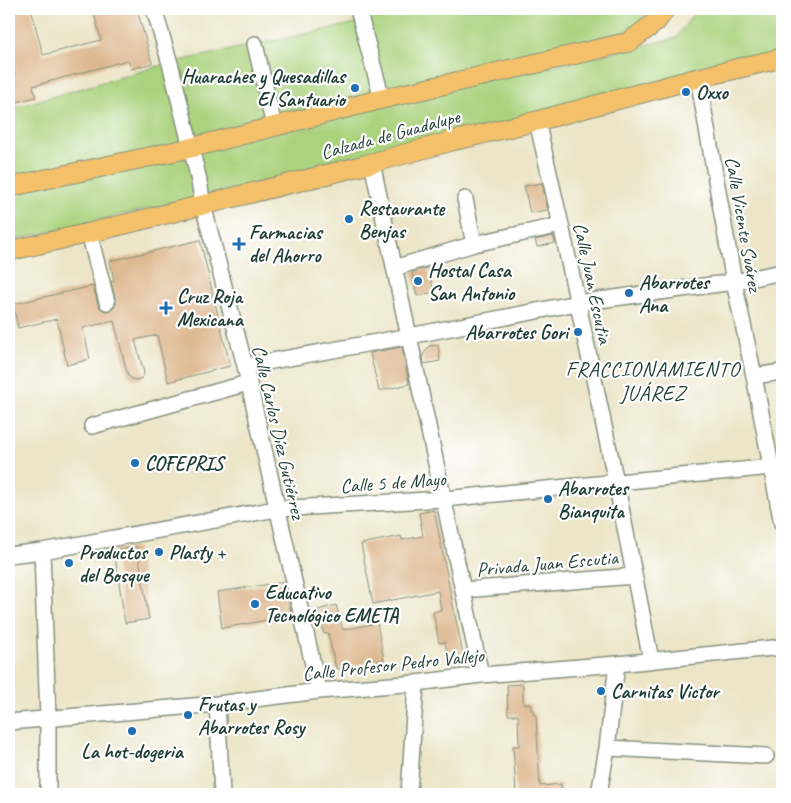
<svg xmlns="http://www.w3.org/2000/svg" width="791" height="803" viewBox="0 0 791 803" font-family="Caveat,sans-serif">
<rect width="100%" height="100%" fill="#fff"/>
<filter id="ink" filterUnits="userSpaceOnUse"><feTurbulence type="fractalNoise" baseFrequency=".02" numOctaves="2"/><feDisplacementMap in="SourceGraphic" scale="10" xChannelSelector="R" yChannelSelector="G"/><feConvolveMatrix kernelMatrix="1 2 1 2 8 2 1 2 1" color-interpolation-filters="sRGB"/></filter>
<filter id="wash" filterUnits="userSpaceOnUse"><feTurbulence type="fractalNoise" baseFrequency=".0096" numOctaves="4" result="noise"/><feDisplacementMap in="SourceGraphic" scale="20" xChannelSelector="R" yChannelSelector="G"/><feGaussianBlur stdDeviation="1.12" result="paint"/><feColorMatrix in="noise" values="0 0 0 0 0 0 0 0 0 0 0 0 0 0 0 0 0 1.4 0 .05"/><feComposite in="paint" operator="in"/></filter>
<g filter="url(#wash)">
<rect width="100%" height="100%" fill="#ece5c7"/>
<path fill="#abd37e" stroke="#658859" d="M366 9H374L378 18 421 9H646L639 23 628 31 385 95 363 11Z
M697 9H782V55L208 195 9 241V109L169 63 361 22 382 99 535 70 676 38Z"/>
<g id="blocks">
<path fill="#ddb78e" d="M9 9H31L43 55 101 40 93 9H137L152 63 131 69 128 60 33 86 36 97 9 104V77L15 75 9 52Z
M542 183 548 210 530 213 524 186Z
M553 236 555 243 537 247 535 240Z
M200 240 230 366 168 382 157 335 135 340 144 373 142 378 137 380 132 379 128 376 114 321 83 328 90 359 67 365 57 319 18 328 13 304 93 286 98 304 100 308 105 311H110L114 308 116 304V300L111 282 114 281 110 261Z
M428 268 434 292 417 296 412 272Z
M438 345 440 361 424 364 423 355 429 346Z
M402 347 409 384 379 391 370 353Z
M434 510 464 660 449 663 445 642 439 643 433 612 441 610 438 591 373 604 361 544 401 536 402 540 423 536 419 513Z
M137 547 149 619 125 623 114 550Z
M284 582 292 616 222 628 217 592Z
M336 605 343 630 377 623 384 660 336 669 328 633 324 634 318 610Z
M523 684V704H531V710H533L534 715H536L540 786 561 784 562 794H516L513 746H519L518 715H508L507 685Z"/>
</g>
</g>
<g filter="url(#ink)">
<use href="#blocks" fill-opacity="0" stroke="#86917e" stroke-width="1"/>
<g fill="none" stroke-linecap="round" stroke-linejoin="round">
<g stroke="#86917e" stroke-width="18">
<path id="minor" d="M154 9 171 67 198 176 203 205 245 366 319 691
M358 9 382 99
M255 44 274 126
M698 78 734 282 754 376 782 524
M537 121 561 225 616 482 651 660
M372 163 481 675
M465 199 474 244
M89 233 107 302
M394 268 474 244 561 225
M245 366 410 336 577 303 734 282 782 272
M754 376 782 372
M92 426 248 383
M42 551 48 718V794
M9 555 42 551 276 509 444 499 782 466
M463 590 634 576
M217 704 222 794
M9 722 217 704 319 691 416 683 481 675 617 664 782 647
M607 748 766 756
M409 794 416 683
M599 794 607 748 617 664"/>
</g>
<g stroke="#86917e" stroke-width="21">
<path id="major" d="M9 187 190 148 382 99 629 42 656 22 665 9
M9 251 89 233 361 166 452 141 537 121 698 78 782 58"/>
</g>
<use href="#minor" stroke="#fff" stroke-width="15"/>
<use href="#major" stroke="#f4c16a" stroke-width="19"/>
</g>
</g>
<g fill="#1f6fb2" stroke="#fff" stroke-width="2">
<circle cx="355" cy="88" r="5"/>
<circle cx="686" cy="92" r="5"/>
<circle cx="349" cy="219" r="5"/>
<path d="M236.5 236.5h5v5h5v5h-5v5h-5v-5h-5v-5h5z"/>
<circle cx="418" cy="281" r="5"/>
<circle cx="629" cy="293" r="5"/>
<path d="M163.5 300.5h5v5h5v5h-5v5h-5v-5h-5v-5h5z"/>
<circle cx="578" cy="332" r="5"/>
<circle cx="135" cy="463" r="5"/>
<circle cx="548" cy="499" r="5"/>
<circle cx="159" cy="552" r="5"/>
<circle cx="69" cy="563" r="5"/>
<circle cx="255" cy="604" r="5"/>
<circle cx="601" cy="691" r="5"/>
<circle cx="188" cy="715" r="5"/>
<circle cx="132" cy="731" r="5"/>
</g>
<g text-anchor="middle" stroke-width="4.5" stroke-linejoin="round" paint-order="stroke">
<g font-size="20" font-weight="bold" fill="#1f3d34" stroke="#fff" text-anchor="start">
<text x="345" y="83" text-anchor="end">Huaraches y Quesadillas<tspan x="345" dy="23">El Santuario</tspan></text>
<text x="696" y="99">Oxxo</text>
<text x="359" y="215">Restaurante<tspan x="359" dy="23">Benjas</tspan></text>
<text x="249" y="239">Farmacias<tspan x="249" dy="23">del Ahorro</tspan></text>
<text x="428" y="277">Hostal Casa<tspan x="428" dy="23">San Antonio</tspan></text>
<text x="639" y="289">Abarrotes<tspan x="639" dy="23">Ana</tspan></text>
<text x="177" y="303">Cruz Roja<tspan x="177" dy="23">Mexicana</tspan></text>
<text x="568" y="339" text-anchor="end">Abarrotes Gori</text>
<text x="145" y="470">COFEPRIS</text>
<text x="558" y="495">Abarrotes<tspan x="558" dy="23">Bianquita</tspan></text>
<text x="79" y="559">Productos<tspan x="79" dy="23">del Bosque</tspan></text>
<text x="169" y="559">Plasty +</text>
<text x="265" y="599">Educativo<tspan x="265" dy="23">Tecnológico EMETA</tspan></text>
<text x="611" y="698">Carnitas Victor</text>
<text x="198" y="711">Frutas y<tspan x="198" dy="23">Abarrotes Rosy</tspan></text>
<text x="132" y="758" text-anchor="middle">La hot-dogeria</text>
</g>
<g font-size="20" fill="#1f3d34" stroke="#fff">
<text transform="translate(390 134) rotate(-15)" y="7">Calzada de Guadalupe</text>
<text transform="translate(744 224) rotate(80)" y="7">Calle Vicente Suárez</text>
<text transform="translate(593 283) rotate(78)" y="7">Calle Juan Escutia</text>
<text transform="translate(279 432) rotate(77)" y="7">Calle Carlos Díez Gutiérrez</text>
<text transform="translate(393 482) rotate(-4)" y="7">Calle 5 de Mayo</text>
<text transform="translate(547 563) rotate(-5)" y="7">Privada Juan Escutia</text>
<text transform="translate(393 664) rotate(-6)" y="7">Calle Profesor Pedro Vallejo</text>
</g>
<g font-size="21" letter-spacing="1" fill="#1f3d34" stroke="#fff">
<text x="653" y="376">FRACCIONAMIENTO<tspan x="653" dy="24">JUÁREZ</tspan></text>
</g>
</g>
<rect width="791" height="803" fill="none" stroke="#fff" stroke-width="30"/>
</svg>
